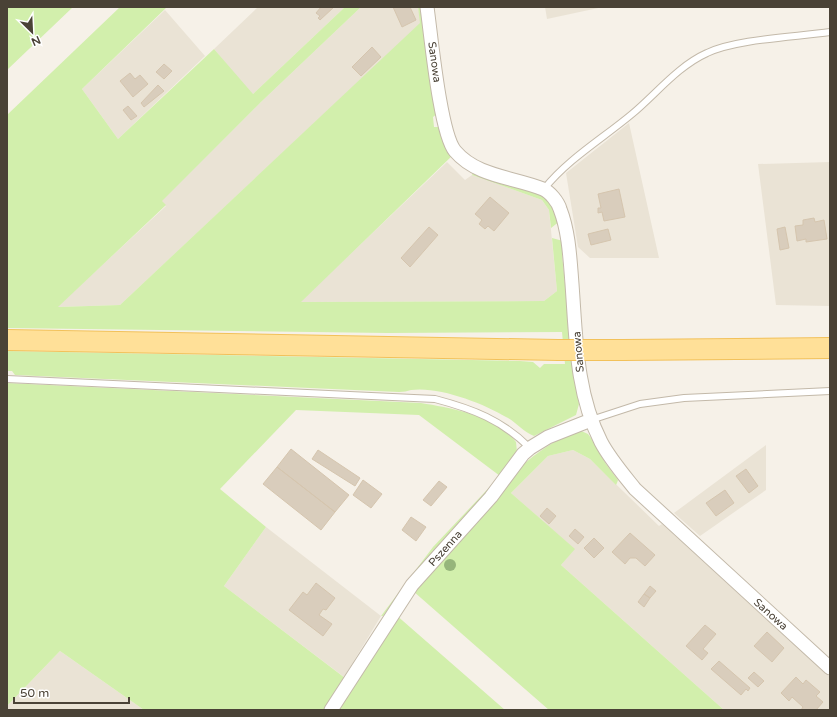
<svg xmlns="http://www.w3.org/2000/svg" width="837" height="717" viewBox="0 0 837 717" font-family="'Varela Round',sans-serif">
<rect width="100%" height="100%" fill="#f6f1e8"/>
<path fill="#eae3d5" d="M258 7H345L252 95 214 49Z
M361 7H418L421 23 120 305 57 307 166 206 161 201 261 102Z
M545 7H603L547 19Z
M165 10 205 56 118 139 82 89Z
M629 123 659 258H590L578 247 566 173Z
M447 162 465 180 472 175 542 200 549 210 557 291 544 301 300 302Z
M830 162V306L776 305 758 164Z
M766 445V490L700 536 674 513Z
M573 450 590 459 659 526 662 524 830 677V710H724L561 565 574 549 511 493 548 456Z
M266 527 381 616 344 677 224 586Z
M60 651 144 710H7V706Z"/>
<path fill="#d2efac" d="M7 7H73L7 70Z
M120 7H167L82 89 118 139 214 49 253 94 345 7H361L261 102 162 201 166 205 58 307 120 305 420 23 418 7H422L438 113 433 117 434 127H440L454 154 301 302 544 301 557 291 552 238 563 241 562 254 573 364 579 404 576 415 534 436C523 432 516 422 506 417 483 403 438 386 411 390 407 391 404 392 399 392L15 375 12 371H7V351L520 361 533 362 540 368 544 364H565L562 332 388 333 7 328 8 279 7 278V115Z
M474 171 546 197 554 203 560 221 551 228 549 210 542 200 472 175Z
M7 383 421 403C452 408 496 416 516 442L517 452 501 477 423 565 383 616H381L433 547 500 476 419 415 296 410 220 489 266 527 224 586 345 678 326 710H144L60 651 7 706Z
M579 430 588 434 591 438 606 464 618 480 617 483 616 485 590 459 573 450 548 456 511 493 575 549 561 565 724 710H549L413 591 519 468C539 451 554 440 579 430Z
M395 614 505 710H335Z"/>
<path fill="#d9cdbc" stroke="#d5c5ae" d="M321 7H334L320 20 318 18 320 16 316 13Z
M393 7H410L416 20 402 27Z
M372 47 381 57 361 76 352 67Z
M164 64 172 71 164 79 156 72Z
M130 73 135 79 140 75 148 84 133 97 120 81Z
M158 85 164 91 144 107 141 103Z
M128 106 137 116 131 120 123 110Z
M619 189 625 217 604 221 602 212 598 213V208H601L598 194Z
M490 197 509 213 494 231 488 226 485 229 479 224 482 220 475 214Z
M814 218 815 222 824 220 827 239 806 242V239L797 241 795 226 803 225V220Z
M429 227 438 235 410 267 401 258Z
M785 227 789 248 780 250 777 229Z
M608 229 611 240 591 245 588 234Z
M291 449 349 495 335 512 277 467Z
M318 450 360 478 355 486 312 459Z
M277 467 335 512 321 530 263 484Z
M746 469 758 486 749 493 736 476Z
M363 480 382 494 371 508 353 495Z
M439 481 447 487 431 506 423 500Z
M725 490 734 503 716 516 706 503Z
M547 508 556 516 549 524 540 516Z
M411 517 426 527 416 541 402 530Z
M575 529 584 537 578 544 569 536Z
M630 533 655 555 645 566 636 558H630L625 564 612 552Z
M594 538 604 548 594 558 584 548Z
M316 583 335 598 326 610 323 609 319 615 332 624 323 636 289 610 303 592 307 595Z
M650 586 656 591 650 598 644 594Z
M644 594 650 598 644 607 638 602Z
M705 625 716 634 703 649 708 653 702 660 686 646Z
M767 632 784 648 772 662 754 646Z
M719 661 750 688 748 691 746 689 741 695 711 669Z
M754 672 764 681 758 687 748 678Z
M796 677 803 684 806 680 820 692 816 696 823 702 816 710H801L803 707 792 697 789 701 781 693Z"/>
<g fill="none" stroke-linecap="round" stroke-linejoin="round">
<g stroke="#c3b9a9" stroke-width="8">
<path id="service" d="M544 189C568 159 602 139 632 114 656 94 678 66 707 53 736 39 796 37 830 32
M7 379 435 399C473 409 502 420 530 448
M591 420 640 404 684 398 830 391"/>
</g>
<g stroke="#c3b9a9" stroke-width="15">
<path id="minor" d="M427 7C431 35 440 133 455 151 477 177 514 177 543 189 550 192 558 202 560 209 569 232 570 259 572 284 576 338 576 393 601 442 610 459 623 474 635 489L830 668
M331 710 412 585 491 497 523 454 530 448 548 437 591 420"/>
</g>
<g stroke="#f2c15a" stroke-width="22">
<path id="primary" d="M7 340 558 350
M623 350 830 348"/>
</g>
<use href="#service" stroke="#fff" stroke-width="6"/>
<use href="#minor" stroke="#fff" stroke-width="13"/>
<use href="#primary" stroke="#ffe098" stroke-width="20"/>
<g stroke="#f2c15a" stroke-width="22" stroke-linecap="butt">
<path id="primary-bridge" d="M558 350H623"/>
</g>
<use href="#primary-bridge" stroke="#ffe098" stroke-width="20"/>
</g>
<circle fill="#96b57b" cx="450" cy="565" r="6"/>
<g text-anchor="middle" stroke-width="3" stroke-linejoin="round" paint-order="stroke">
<g font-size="11" fill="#4a4236" stroke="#fff">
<text transform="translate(435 62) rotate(82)" y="4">Sanowa</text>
<text transform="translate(578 352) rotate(-95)" y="4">Sanowa</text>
<text transform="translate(445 548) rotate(-48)" y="4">Pszenna</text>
<text transform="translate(771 614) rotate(42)" y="4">Sanowa</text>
</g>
</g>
<rect width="837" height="717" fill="none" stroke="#4a4236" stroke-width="16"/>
<g transform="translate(32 32) rotate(156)" stroke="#ffffff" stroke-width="3" paint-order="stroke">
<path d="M0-3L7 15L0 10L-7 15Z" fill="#4a4236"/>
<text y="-6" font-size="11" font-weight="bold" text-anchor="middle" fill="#4a4236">N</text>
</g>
<path d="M14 697v6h115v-6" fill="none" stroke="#4a4236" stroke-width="2"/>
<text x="20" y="697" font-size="12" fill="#4a4236" stroke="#ffffff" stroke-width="3" paint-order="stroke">50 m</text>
</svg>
